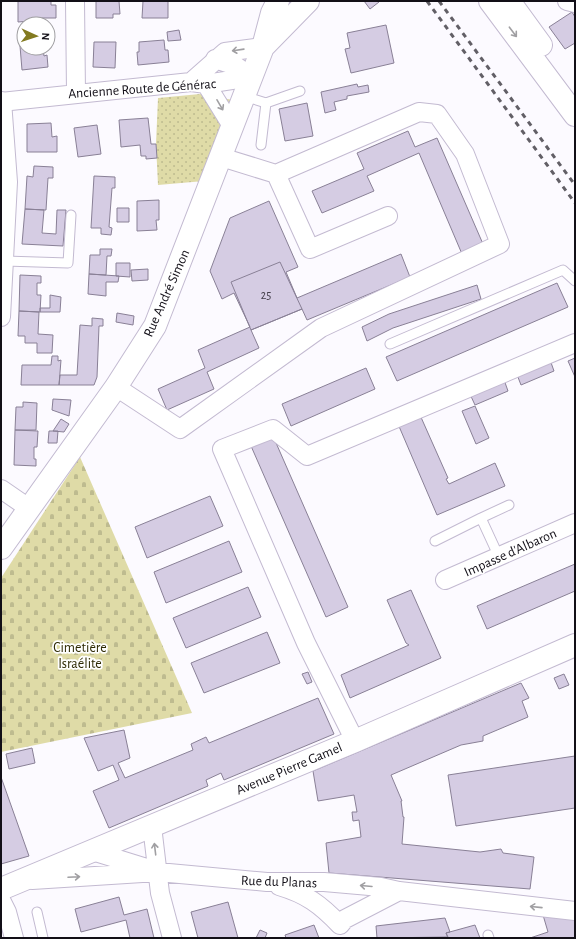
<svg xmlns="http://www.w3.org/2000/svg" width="576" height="939" viewBox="0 0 576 939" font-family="'Alegreya Sans',sans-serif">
<defs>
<pattern id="green-dots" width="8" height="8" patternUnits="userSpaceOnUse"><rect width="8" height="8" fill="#dfdba7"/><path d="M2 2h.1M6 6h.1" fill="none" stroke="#bebb8f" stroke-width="1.8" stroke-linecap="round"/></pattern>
<pattern id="cemetery-stones" width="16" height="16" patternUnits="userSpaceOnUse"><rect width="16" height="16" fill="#dfdba7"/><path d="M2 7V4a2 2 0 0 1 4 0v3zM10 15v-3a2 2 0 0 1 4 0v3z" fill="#bebb8f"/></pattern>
</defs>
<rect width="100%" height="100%" fill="#fcfaff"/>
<path fill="url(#green-dots)" d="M200 94 233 100 204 181 158 185 156 144 158 98Z"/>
<path fill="url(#cemetery-stones)" d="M80 457 192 713 1 752V578Z"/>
<path fill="#d5cce3" stroke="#898096" d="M18 1H51V5H56V18H31L30 21 18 22Z
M96 1H119L120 14H113V18H96Z
M143 1H168V18H142Z
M364 1H378L379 2 370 9Z
M572 12 575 17V43L565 49 549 27Z
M386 25 394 63 351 73 345 49 350 48 347 33Z
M179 30 181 40 168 41 167 32Z
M164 40 165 50H168L169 62 138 65 137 52H139V42Z
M94 42H116L115 68 93 67Z
M24 45V48H43L44 56 47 55 48 67 22 70 20 46Z
M357 84 358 87 368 85 369 92 347 96V99L334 102 336 110 325 113 321 92Z
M307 103 313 136 285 141 279 109Z
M148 118 151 144H156L157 158 146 159V156H141L140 145 121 147 119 120Z
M51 123 52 137 57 136V152H27V124Z
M97 125 101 154 78 157 74 128Z
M408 131 415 147 437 138 483 244 462 254 419 153 367 176 374 191 322 213 312 191 364 169 357 153Z
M34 166 53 167V178H48L46 210 25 209 27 176 33 177Z
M94 176 115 177V188H112L109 227 112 228 111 235 101 234V228H91Z
M159 200V220H156L157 230 137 231V201Z
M269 201 298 267 286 272 297 298 401 254 410 277 307 320 302 309 251 330 259 348 207 372 214 389 167 410 158 389 205 368 198 350 250 327 234 293 222 299 210 271 230 218Z
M117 208H129V222H117Z
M25 209 44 210 42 233 56 234 57 210H66L63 246 22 244Z
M100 249H112L111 256H107L106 275 89 274 90 255H100Z
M280 262 302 309 251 330 231 282Z
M116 263H130V277L116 276Z
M148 269V280L132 281 131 270Z
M89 274 119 276 118 282H106V296L88 294Z
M20 275 41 276V283H37V295H41L40 312 19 311Z
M557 283 568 307 397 381 386 357Z
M477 285 481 299 393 328 367 341 362 327 389 314Z
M50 295 61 297 60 312H40V308H50Z
M19 311 39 312 38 334 53 335 52 353H37V343H25V336H18Z
M117 313 134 316 133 325 116 322Z
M92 318 103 319V326H99L97 377 94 385H59L60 375H77L80 325 92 326Z
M52 356H58V361L61 360 59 385H21L22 365H51Z
M549 357 554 371 521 385 516 372Z
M575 358V377L568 361Z
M366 368 375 389 291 426 282 404Z
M503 377 508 391 475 405 469 392Z
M53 399 71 400 69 416 52 410Z
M23 402 37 403 36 430H15L16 407H23Z
M475 406 489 438 476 444 462 411Z
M420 415 448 478 446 479 449 484 495 463 505 486 437 515 398 424Z
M61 419 69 424 64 432 53 431Z
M15 430 38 431 37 447H34V459H36V466L14 465Z
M49 431H58L57 443H48Z
M273 436 348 607 326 617 251 446Z
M210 496 223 526 147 558 135 527Z
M229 541 242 572 166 603 154 572Z
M575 564V591L487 629 477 606Z
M248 587 261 617 186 648 173 618Z
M411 590 441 658 350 698 341 675 409 645 406 643 387 600Z
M267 632 280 663 204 693 191 663Z
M308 672 312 682 307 684 302 674Z
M564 674 569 685 559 689 554 678Z
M521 683 529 698 522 701 528 717 483 736V741L461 745 391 775 402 801H401L403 817H404L402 844 480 852 501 849 503 853 534 857 530 889 329 873 326 843 361 837 359 820 353 821 352 812H357L354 795 318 801 313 771Z
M318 698 334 734 224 780 221 773 206 780 208 786 109 828 93 791 119 780 113 765 98 771 84 738 124 730 130 758 118 763 125 778 193 750 191 744 206 737 209 743Z
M32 748 35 763 9 769 6 754Z
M575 756V808L456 826 448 775Z
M1 777 29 856 1 864Z
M119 897 124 915 147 909 154 938H130L126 920 81 932 75 909Z
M228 902 238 938H198L191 912Z
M543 915 575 918V938H530L548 932Z
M445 918 450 932 446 933 448 937 377 938 376 926Z
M314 925 319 938H286L285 935Z
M475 925 480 938H448L446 933Z
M260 930 267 933 265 938H256Z"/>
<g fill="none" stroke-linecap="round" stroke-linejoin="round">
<g stroke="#c3bad1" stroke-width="11">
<path id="service" d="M244 96 266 103 300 91
M261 145 266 103
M5 261 68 263 71 215
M390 344 563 270 575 281
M435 541 481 518
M499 557 481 518 509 505
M37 912 43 938
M488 935 489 938"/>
</g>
<g stroke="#c3bad1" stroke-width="20">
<path id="minor" d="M75 1 76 93
M567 1 575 3
M215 59 236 66 251 77
M191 82 225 52 263 47
M206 84 232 126
M1 102 191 82 206 84 251 77
M276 174 310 249 388 216
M1 317 8 182 2 101
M116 387 180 429 321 328 500 244 465 154 437 114 419 112 276 174 221 157
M1 489 30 509
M445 580 575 523
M355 741 306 643 222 449 273 429 307 456 575 343
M152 826 160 893 172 938
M92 851 150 869
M32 880 158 872 267 882H324L381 887 399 891 575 911
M279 886C306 894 320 904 340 925
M1 900 7 912 14 938
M340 925 345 919 399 891"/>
</g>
<g stroke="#c3bad1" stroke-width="24">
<path id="tertiary" d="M264 46 308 1
M1 548 116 387 155 326 263 47 272 13 278 1
M1 889 355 741 575 645"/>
</g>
<g stroke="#c3bad1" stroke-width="24">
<path id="secondary" d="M490 1 575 115
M509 1 541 45"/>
</g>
<use href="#service" stroke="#fff" stroke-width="9"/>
<use href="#minor" stroke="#fff" stroke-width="18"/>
<use href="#tertiary" stroke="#fff" stroke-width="22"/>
<use href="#secondary" stroke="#fff" stroke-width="22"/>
<path stroke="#625f66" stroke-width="3" stroke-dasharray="5 5" stroke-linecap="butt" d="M427 1 575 203
M439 1 575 185"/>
</g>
<defs><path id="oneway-shaft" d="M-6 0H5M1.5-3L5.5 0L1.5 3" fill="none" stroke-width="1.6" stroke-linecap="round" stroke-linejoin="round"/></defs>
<g stroke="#a09fa2">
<use href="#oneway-shaft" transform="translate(513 32) rotate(53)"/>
<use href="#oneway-shaft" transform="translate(238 50) rotate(172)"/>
<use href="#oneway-shaft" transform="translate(220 105) rotate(60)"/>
<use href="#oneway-shaft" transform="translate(155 849) rotate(-97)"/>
<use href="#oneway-shaft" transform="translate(74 877) rotate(-3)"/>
<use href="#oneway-shaft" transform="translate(366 886) rotate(-175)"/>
<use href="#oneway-shaft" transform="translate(536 907) rotate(-174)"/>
</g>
<g text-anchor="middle" stroke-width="3.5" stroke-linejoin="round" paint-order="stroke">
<g font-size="12" fill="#433e4a">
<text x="266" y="299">25</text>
</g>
<g font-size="14" fill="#120f17" stroke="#fff">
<text transform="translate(142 88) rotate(-4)" y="5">Ancienne Route de Générac</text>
<text transform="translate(166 293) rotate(-66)" y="5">Rue André Simon</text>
<text transform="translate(510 552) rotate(-24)" y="5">Impasse d'Albaron</text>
<text transform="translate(289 768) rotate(-23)" y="5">Avenue Pierre Gamel</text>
<text transform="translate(279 881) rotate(2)" y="5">Rue du Planas</text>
</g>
<g font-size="14" fill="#2f2b05" stroke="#fff">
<text x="80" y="652">Cimetière<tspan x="80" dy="16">Israélite</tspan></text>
</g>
</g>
<rect width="576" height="939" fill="none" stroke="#120f17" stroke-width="4"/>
<g transform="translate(36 36) rotate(93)"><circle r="19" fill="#ffffff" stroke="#a09fa2"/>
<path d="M0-3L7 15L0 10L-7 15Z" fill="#837a20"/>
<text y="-6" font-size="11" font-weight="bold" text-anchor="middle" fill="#120f17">N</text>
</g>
</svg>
